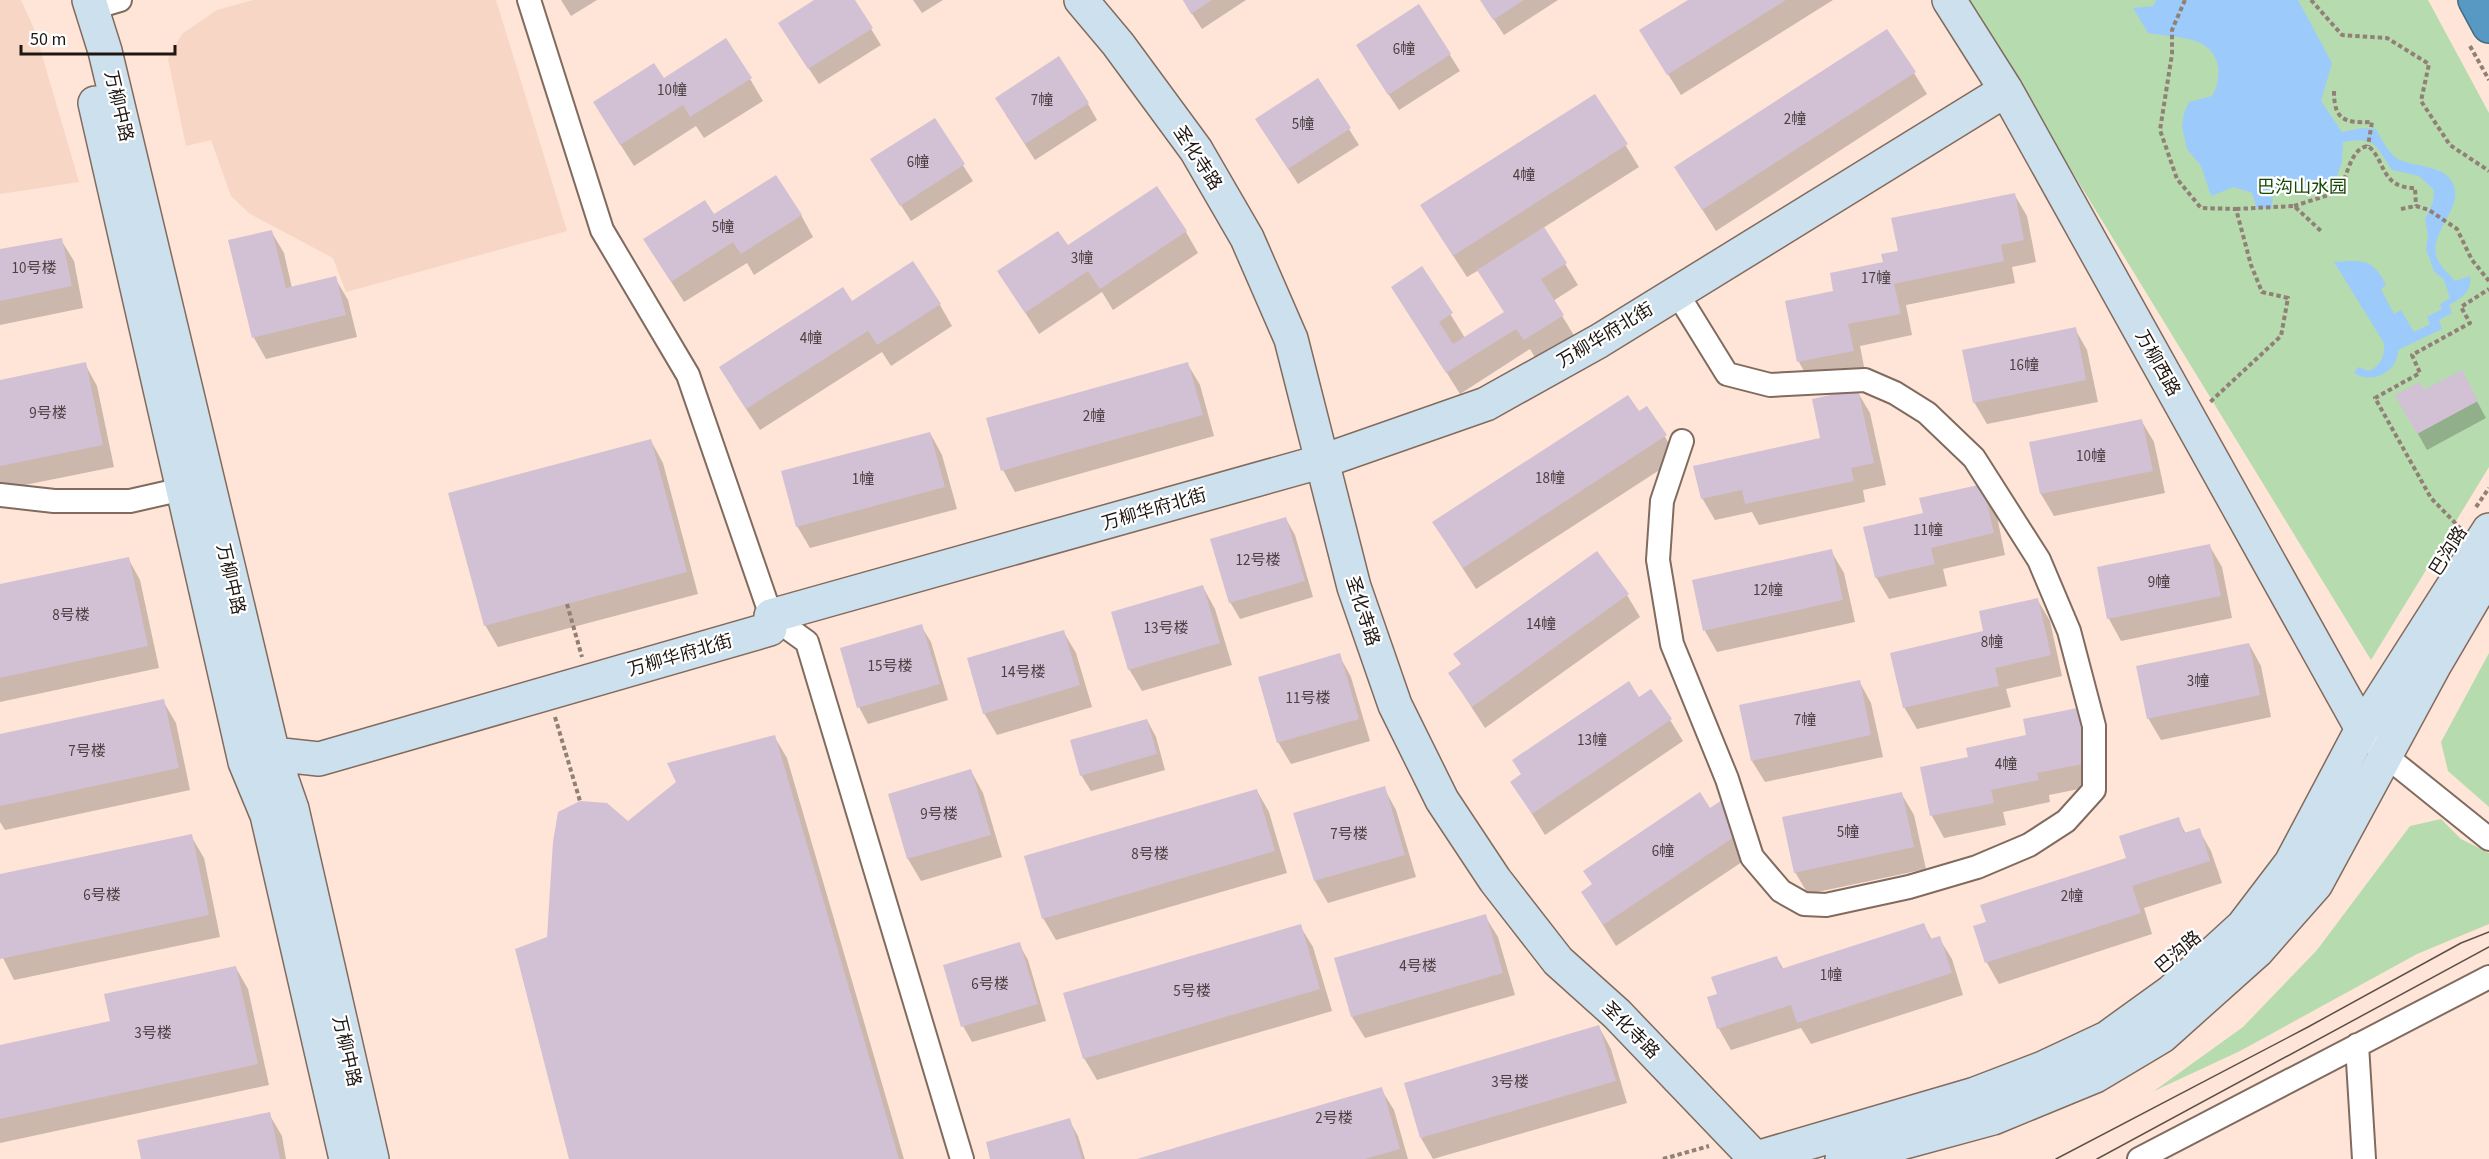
<svg xmlns="http://www.w3.org/2000/svg" width="2489" height="1159" viewBox="0 0 2489 1159" font-family="'Source Sans 3','Noto Sans SC',sans-serif">
<rect width="100%" height="100%" fill="#fee5d7"/>
<path fill="#f7d6c5" d="M0 0H21L35 31 79 182 0 194Z
M253 0H496L567 231 346 292 333 258 250 214 231 196 211 140 186 146 168 59 182 34 217 10Z"/>
<path fill="#b6dbae" d="M1967 0H2428L2489 113V467L2371 660Z
M2489 653V807L2448 771 2441 742Z
M2441 819 2461 839 2489 853V924L2417 954 2240 1051 2154 1091 2243 1027 2317 950 2410 826Z"/>
<path fill="#9ccbfb" d="M2156 0H2298L2332 63 2321 101 2342 132 2362 128 2376 129C2381 138 2389 154 2398 159 2415 168 2447 164 2454 186 2463 212 2422 237 2440 264 2444 270 2450 275 2455 281L2470 276C2472 292 2461 298 2449 305L2452 313 2439 320 2442 329 2398 350C2398 372 2372 385 2354 373L2358 367 2369 371C2381 365 2385 356 2384 343L2334 262C2362 260 2373 258 2386 285L2381 289 2394 314 2401 310 2414 332 2430 324 2427 317 2442 309 2440 304 2450 298 2444 280 2434 271 2426 249 2428 236 2425 219 2433 202 2434 190 2419 176 2392 170C2375 145 2376 136 2343 142L2342 162 2335 182 2322 186 2279 192 2273 195 2272 208 2257 209 2252 193 2234 187 2211 196 2201 166 2187 149 2182 127 2184 113 2189 102 2212 96C2223 78 2221 53 2200 43 2185 36 2164 36 2148 33L2133 8 2153 6Z"/>
<path fill="#0003" d="M561 0H597L571 16Z
M816 0H853L881 45 819 84 789 39Z
M913 0H943L922 13Z
M1183 0H1246L1202 29Z
M1481 0H1558L1504 35Z
M1691 0H1833L1681 95 1654 52Z
M1419 6 1460 71 1399 110 1367 62Z
M1914 73 1927 94 1716 231 1689 189Z
M750 79 763 101 704 138 696 126 634 166 608 125 664 80Z
M1318 80 1359 145 1298 184 1267 136Z
M1595 96 1639 167 1543 228 1578 285 1553 301 1575 337 1537 361 1530 349 1460 394 1393 287 1422 268 1465 338 1505 313 1479 270 1467 277 1435 228Z
M1088 104 1097 120 1035 160 1006 115Z
M934 120 973 181 911 221 882 176Z
M2014 194 2027 216 2036 262 2012 267 2015 283 1906 305 1912 335 1860 346 1865 372 1811 384 1799 362 1786 302 1835 292Z
M801 215 813 237 754 275 747 263 684 302 658 261 714 216Z
M271 231 284 253 292 288 335 278 348 300 357 337 266 359 254 338Z
M1186 232 1198 253 1113 310 1102 292 1039 334 999 272 1067 247Z
M61 240 74 261 83 308 0 325V251Z
M851 303 940 305 952 326 891 366 882 352 760 430 733 389Z
M2075 329 2087 350 2098 402 1987 424 1974 402Z
M1187 363 1200 385 1214 436 1015 492 1003 470Z
M85 364 97 386 114 467 0 490V382Z
M2461 372 2486 418 2427 450 2397 396 2424 392Z
M1857 391 1870 413 1886 485 1863 490 1865 502 1759 525 1752 512 1715 520 1702 498 1822 440Z
M1647 408 1678 458 1476 589 1447 544Z
M2141 420 2154 442 2165 493 2054 516 2041 494 2031 443Z
M930 433 942 455 957 509 810 548 797 526Z
M651 441 663 463 698 594 498 647 485 625Z
M1982 485 1995 507 2005 555 1943 569 1947 586 1889 599 1876 577 1925 514Z
M1286 519 1295 535 1313 597 1240 619 1230 602Z
M2209 545 2222 567 2232 618 2121 641 2109 619 2098 568Z
M1831 551 1844 573 1855 622 1717 652 1705 631 1694 581Z
M1597 553 1627 595 1640 617 1485 728 1450 674 1462 665 1455 655Z
M128 558 140 580 159 668 0 702V586Z
M1203 587 1215 609 1232 665 1142 691 1129 669Z
M2037 599 2050 621 2062 676 2006 689 2011 707 1917 729 1904 707 1985 633Z
M921 626 931 642 948 700 868 724 859 707Z
M1063 631 1076 653 1092 707 997 735 984 713Z
M2249 644 2261 666 2271 717 2161 740 2148 718Z
M1339 655 1351 677 1370 741 1291 764 1278 742Z
M1859 681 1871 703 1883 757 1765 782 1752 761Z
M1639 699 1670 720 1683 741 1545 835 1512 782Z
M163 701 176 723 190 790 5 830 0 822V736Z
M2081 709 2104 784 2049 795 2050 802 2003 812 2006 825 1944 838 1932 816 1922 768 1969 758 2028 736Z
M1147 720 1156 737 1165 770 1091 791 1081 775Z
M774 736 787 758 904 1159H570L548 938 628 823Z
M971 771 983 793 1002 857 921 881 908 859 890 795Z
M1384 788 1396 810 1416 877 1328 903 1315 881 1295 814Z
M1257 791 1269 812 1287 873 1056 940 1043 918Z
M1901 793 1914 815 1926 869 1808 894 1795 872Z
M1709 810 1754 854 1616 946 1583 893Z
M2178 819 2186 834 2199 830 2211 851 2222 883 2144 908 2152 934 1999 984 1987 963 1975 927 2128 859Z
M191 836 204 858 220 937 14 980 0 952V876Z
M1485 916 1498 937 1515 995 1365 1038 1352 1017Z
M1924 925 1932 940 1939 938 1952 959 1963 995 1811 1044 1801 1028 1731 1050 1719 1029 1709 998 1718 994 1777 958 1784 970Z
M1300 926 1313 947 1332 1011 1097 1080 1084 1058Z
M1019 944 1028 960 1046 1021 972 1042 963 1026Z
M236 968 248 989 269 1085 0 1143V1046L112 1022Z
M1599 1027 1611 1049 1627 1103 1433 1159 1421 1138Z
M1381 1089 1394 1110 1408 1159H1140Z
M269 1114 282 1136 286 1159H142Z
M1069 1120 1078 1136 1085 1159H992Z"/>
<path fill="#d2c0d4" d="M814 0H855L873 28 808 69 778 23Z
M1183 0H1212L1191 14Z
M1480 0H1524L1493 20Z
M1688 0H1786L1667 75 1639 30Z
M1419 4 1451 54 1388 95 1356 45Z
M1887 29 1916 72 1702 210 1674 167Z
M726 38 752 78 690 117 683 105 620 145 593 102 654 63 664 78Z
M1059 56 1089 103 1025 144 995 98Z
M1318 78 1351 128 1288 169 1255 119Z
M1595 94 1628 144 1453 256 1420 205Z
M935 118 965 164 900 206 870 159Z
M776 175 802 215 741 254 733 242 671 282 643 239 705 200 714 214Z
M1157 186 1187 231 1100 289 1088 271 1025 313 997 271 1058 231 1068 245Z
M2015 193 2024 240 2001 245 2004 261 1894 284 1901 314 1848 324 1854 351 1797 362 1785 301 1833 291 1830 273 1883 262 1881 254 1898 251 1891 218Z
M1544 227 1567 263 1541 279 1564 315 1524 340 1516 329 1446 373 1391 287 1422 266 1453 313 1439 322 1453 344 1504 312 1477 270Z
M272 230 286 288 336 276 346 315 252 338 228 240Z
M62 238 72 286 0 301V249Z
M913 261 941 304 877 345 868 331 746 409 719 367 843 287 852 301Z
M2076 327 2086 380 1973 403 1962 350Z
M86 362 103 445 0 466V380Z
M1188 362 1203 415 1001 471 986 418Z
M2462 370 2478 401 2417 434 2395 395 2420 382 2424 390Z
M1858 389 1874 463 1851 468 1854 481 1745 504 1742 490 1701 499 1693 466 1820 438 1812 399Z
M1628 395 1639 411 1647 406 1667 435 1463 568 1432 522Z
M2142 419 2153 471 2040 494 2029 442Z
M930 432 945 487 796 527 781 471Z
M651 439 687 572 484 626 448 493Z
M1983 484 1994 533 1931 548 1935 564 1875 578 1863 527 1923 513 1919 498Z
M1286 517 1305 581 1229 603 1210 539Z
M2210 544 2221 596 2107 619 2097 567Z
M1832 549 1843 600 1703 631 1692 580Z
M1597 551 1629 594 1472 707 1448 673 1461 664 1453 654Z
M129 557 148 646 0 678V584Z
M1203 585 1220 643 1128 670 1111 612Z
M2038 598 2051 655 1995 668 1999 686 1903 708 1890 653 1983 631 1979 611Z
M922 624 940 684 857 708 840 648Z
M1064 630 1080 685 983 714 967 658Z
M2249 643 2260 695 2147 719 2136 666Z
M1340 653 1359 719 1277 743 1258 677Z
M1860 680 1871 735 1751 761 1739 705Z
M1629 681 1639 697 1651 689 1672 719 1532 814 1510 782 1521 774 1512 760Z
M164 699 179 768 0 806V734Z
M2082 707 2093 762 2037 773 2039 780 1991 790 1994 803 1930 816 1920 767 1968 757 1966 748 2026 735 2023 719Z
M1147 719 1157 754 1080 776 1070 740Z
M775 735 899 1159H569L515 949 547 937 553 842 558 812 580 801 607 803 628 821 676 782 667 763Z
M971 769 991 835 907 859 888 794Z
M1385 786 1405 855 1314 881 1293 813Z
M1257 789 1275 851 1042 919 1024 856Z
M1700 792 1710 808 1722 800 1743 831 1603 925 1581 892 1592 884 1583 871Z
M1902 792 1914 847 1794 873 1782 817Z
M2179 817 2184 833 2200 828 2210 861 2132 886 2141 913 1985 963 1973 926 1986 922 1980 905 2126 858 2119 836Z
M192 834 209 915 0 959V874Z
M1486 914 1503 973 1351 1017 1334 958Z
M1924 923 1930 939 1940 936 1952 973 1797 1023 1791 1005 1717 1029 1707 997 1717 994 1711 977 1777 956 1781 969Z
M1301 924 1320 989 1083 1059 1063 993Z
M1020 942 1038 1004 961 1027 943 965Z
M236 966 258 1064 0 1119V1045L110 1021 104 994Z
M1599 1025 1616 1081 1420 1138 1404 1083Z
M1382 1087 1400 1149 1365 1159H1137Z
M270 1112 280 1159H141L137 1140Z
M1070 1118 1082 1159H990L986 1142Z"/>
<g fill="none" stroke-linecap="round" stroke-linejoin="round">
<g stroke="#816b5f" stroke-width="26">
<path id="street" d="M529 0 602 230 688 375 771 616 807 642 962 1159
M93 8 120 0
M1677 293 1727 374 1770 385 1865 380 1895 393 1927 413 1974 458 2039 560 2069 631 2094 726V790L2066 821 2029 845 1977 867 1909 887 1826 905 1804 904 1781 891 1752 857 1727 779 1672 644 1658 560 1662 501 1682 441
M0 495 54 501H130L183 489
M2377 746 2386 756 2489 839
M2357 1045 2364 1159
M2139 1159 2489 977"/>
</g>
<g stroke="#816b5f" stroke-width="36">
<path id="secondary" d="M89 0 105 51 273 754 292 809 372 1159
M1081 0 1118 44 1196 150 1247 238 1291 339 1354 587 1395 705 1442 800 1495 880 1558 961 1617 1014 1755 1158
M1949 0 2006 90 2362 729
M95 103 245 762 267 815 346 1159
M245 762 273 754 319 759 770 629 771 616 1323 461 1486 404 1599 341 2006 90
M1753 1159 1975 1094 2043 1068 2107 1038 2172 991 2243 926 2291 863 2362 729 2489 530
M1842 1159 1993 1118 2095 1076 2162 1036 2257 951 2316 884 2434 666 2489 572"/>
</g>
<g stroke="#446b85" stroke-width="36">
<path id="highway" d="M2475 0 2489 26"/>
</g>
<path stroke="#918076" stroke-width="4" stroke-dasharray="4.5 3" stroke-linecap="butt" d="M2185 0 2172 30V54L2160 130 2177 179 2201 208 2236 209 2251 265 2262 292 2288 298 2281 336 2209 403
M2311 0 2342 35 2387 38 2429 64 2421 101 2450 145 2489 171
M2470 46 2489 80
M2334 91C2334 120 2344 123 2372 122L2368 146
M2294 206 2338 192C2348 178 2349 149 2368 146 2386 160 2380 188 2415 188L2416 206
M2236 209 2294 206 2321 231
M2401 209 2416 206 2429 210 2457 229 2472 260 2489 281
M2476 507 2489 488
M2461 529 2431 498 2375 398 2420 373 2412 355 2470 323 2461 307 2489 289
M567 604 582 657
M555 717 580 801
M1663 1159 1709 1146"/>
<use href="#street" stroke="#fff" stroke-width="22"/>
<use href="#secondary" stroke="#cde0ed" stroke-width="33"/>
<use href="#highway" stroke="#5899c4" stroke-width="33"/>
<path stroke="#5c4f48" stroke-width="1.5" d="M2056 1159 2308 1027 2461 943 2489 932
M2097 1159 2489 947"/>
</g>
<g text-anchor="middle" stroke-width="4.5" stroke-linejoin="round" paint-order="stroke">
<g font-size="15" fill="#4b4042">
<text x="1404" y="54">6幢</text>
<text x="672" y="95">10幢</text>
<text x="1042" y="105">7幢</text>
<text x="1795" y="124">2幢</text>
<text x="1303" y="129">5幢</text>
<text x="918" y="167">6幢</text>
<text x="1524" y="180">4幢</text>
<text x="723" y="232">5幢</text>
<text x="1082" y="263">3幢</text>
<text x="34" y="273">10号楼</text>
<text x="1876" y="283">17幢</text>
<text x="811" y="343">4幢</text>
<text x="2024" y="370">16幢</text>
<text x="48" y="418">9号楼</text>
<text x="1094" y="421">2幢</text>
<text x="2091" y="461">10幢</text>
<text x="1550" y="483">18幢</text>
<text x="863" y="484">1幢</text>
<text x="1928" y="535">11幢</text>
<text x="1258" y="565">12号楼</text>
<text x="2159" y="587">9幢</text>
<text x="1768" y="595">12幢</text>
<text x="71" y="620">8号楼</text>
<text x="1541" y="629">14幢</text>
<text x="1166" y="633">13号楼</text>
<text x="1992" y="647">8幢</text>
<text x="890" y="671">15号楼</text>
<text x="1023" y="677">14号楼</text>
<text x="2198" y="686">3幢</text>
<text x="1308" y="703">11号楼</text>
<text x="1805" y="725">7幢</text>
<text x="1592" y="745">13幢</text>
<text x="87" y="756">7号楼</text>
<text x="2006" y="769">4幢</text>
<text x="939" y="819">9号楼</text>
<text x="1848" y="837">5幢</text>
<text x="1349" y="839">7号楼</text>
<text x="1663" y="856">6幢</text>
<text x="1150" y="859">8号楼</text>
<text x="102" y="900">6号楼</text>
<text x="2072" y="901">2幢</text>
<text x="1418" y="971">4号楼</text>
<text x="1831" y="980">1幢</text>
<text x="990" y="989">6号楼</text>
<text x="1192" y="996">5号楼</text>
<text x="153" y="1038">3号楼</text>
<text x="1510" y="1087">3号楼</text>
<text x="1334" y="1123">2号楼</text>
</g>
<g font-size="18" fill="#1e1611" stroke="#fff">
<text transform="translate(119 106) rotate(77)" y="6">万柳中路</text>
<text transform="translate(1198 158) rotate(57)" y="6">圣化寺路</text>
<text transform="translate(1605 335) rotate(-31)" y="6">万柳华府北街</text>
<text transform="translate(2158 363) rotate(61)" y="6">万柳西路</text>
<text transform="translate(1154 509) rotate(-16)" y="6">万柳华府北街</text>
<text transform="translate(2448 551) rotate(-58)" y="6">巴沟路</text>
<text transform="translate(231 579) rotate(77)" y="6">万柳中路</text>
<text transform="translate(1363 611) rotate(72)" y="6">圣化寺路</text>
<text transform="translate(680 655) rotate(-16)" y="6">万柳华府北街</text>
<text transform="translate(2178 952) rotate(-41)" y="6">巴沟路</text>
<text transform="translate(1631 1030) rotate(45)" y="6">圣化寺路</text>
<text transform="translate(347 1051) rotate(77)" y="6">万柳中路</text>
</g>
<g font-size="18" fill="#164906" stroke="#fff">
<text x="2302" y="193">巴沟山水园</text>
</g>
</g>
<path d="M21 45v9h154v-9" fill="none" stroke="#1e1611" stroke-width="3"/>
<text x="30" y="45" font-size="18" fill="#1e1611" stroke="#ffffff" stroke-width="4.5" paint-order="stroke">50 m</text>
</svg>
